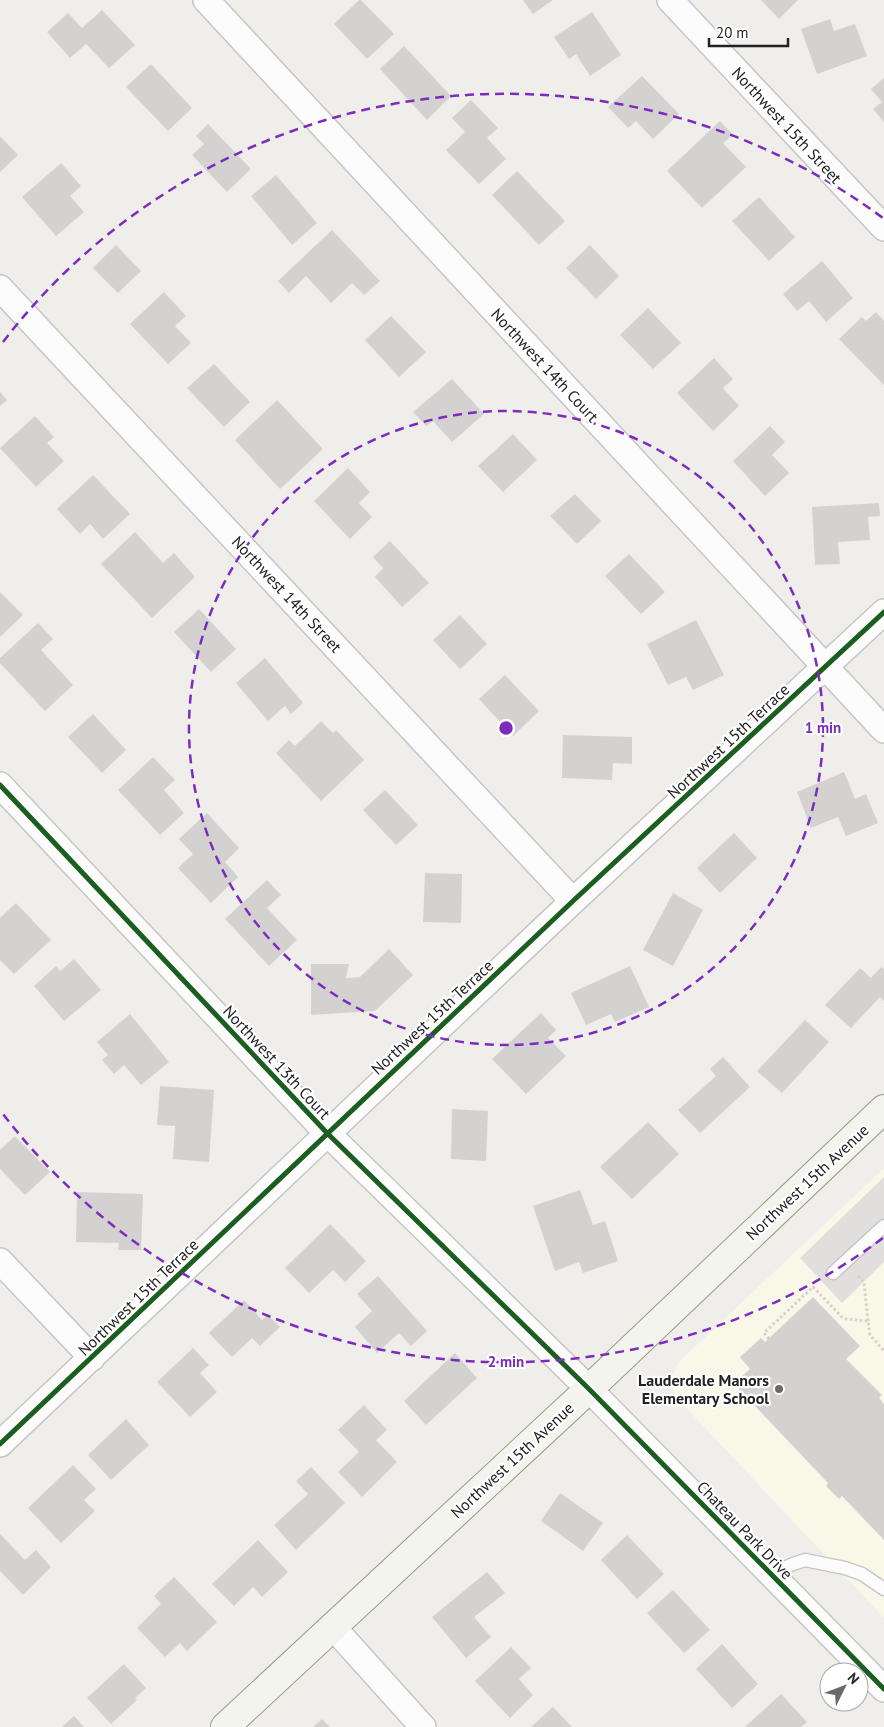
<svg xmlns="http://www.w3.org/2000/svg" width="884" height="1727" viewBox="0 0 884 1727" font-family="'PT Sans',sans-serif">
<rect width="100%" height="100%" fill="#f0eeeb"/>
<path fill="#f8f7e8" d="M884 1168V1618L676 1397 670 1381 679 1362Z"/>
<path fill="#e0dfde" d="M884 1177V1262L842 1303 800 1258Z"/>
<path fill="#d4d2d0" d="M359 0H361L394 34 367 59 334 24Z
M523 0H553L533 14Z
M761 0H798L779 19Z
M102 10 135 45 109 68 86 44 70 58 47 32 68 13 82 28Z
M592 12 621 55 590 76 576 54 569 59 554 37Z
M830 19 834 31 855 24 867 56 817 74 801 29Z
M404 46 451 96 427 120 380 69Z
M151 64 192 108 168 131 126 87Z
M642 76 679 114 653 139 636 121 628 128 608 107Z
M884 78V122L873 109 882 102 871 89Z
M471 100 498 128 487 138 506 159 479 184 446 150 465 132 452 118Z
M720 121 733 135 723 143 746 167 702 208 667 171Z
M208 124 251 169 227 192 192 155 204 144 196 136Z
M0 136 18 155 0 172Z
M61 163 81 186 70 196 84 212 56 236 22 197Z
M517 171 565 221 539 245 492 195Z
M276 175 317 223 292 245 251 196Z
M759 197 795 237 769 261 732 221Z
M332 230 380 281 364 295 352 283 331 303 306 276 289 293 278 281Z
M116 245 141 271 118 293 93 268Z
M590 245 619 276 596 299 566 268Z
M822 261 853 298 826 322 809 301 797 311 783 294Z
M164 292 186 316 175 326 191 343 168 364 130 324Z
M648 308 681 343 653 369 620 335Z
M876 312 884 321V385L839 339 862 317 866 321Z
M391 316 426 352 399 377 365 340Z
M714 358 733 379 723 388 739 406 713 431 677 393Z
M214 364 250 402 224 427 187 388Z
M452 379 484 414 452 442 433 421 426 426 413 412Z
M0 392 7 400 0 406Z
M277 400 323 449 280 489 235 440Z
M35 416 54 437 47 443 64 461 36 487 0 448Z
M770 426 785 442 772 455 789 473 765 496 733 461Z
M513 434 537 460 503 492 478 466Z
M348 468 370 492 359 503 372 517 350 539 314 501Z
M93 475 130 514 103 539 90 524 80 534 57 509Z
M575 494 601 521 577 544 550 516Z
M879 503 880 516 868 517 870 540 838 542 840 564 815 565 812 507Z
M135 532 163 563 174 553 195 577 152 618 101 564Z
M390 541 429 583 402 607 375 577 383 568 373 557Z
M629 554 665 592 641 614 605 576Z
M0 592 23 615 0 637Z
M199 609 236 649 211 672 174 632Z
M460 615 487 644 460 669 433 640Z
M696 620 724 675 693 690 686 677 668 685 647 644Z
M38 623 53 639 41 650 73 685 45 711 0 663V658Z
M265 658 303 703 291 714 285 706 268 721 236 683Z
M505 675 539 711 513 736 479 699Z
M93 714 126 750 102 773 68 737Z
M321 721 333 733 336 730 364 760 321 801 276 753 289 740 295 746Z
M563 735 632 737V764L613 763 612 780 562 778Z
M153 757 175 780 164 790 184 813 160 835 118 790Z
M844 772 855 799 866 794 878 823 846 836 838 817 811 828 797 792Z
M385 790 418 825 396 845 363 810Z
M207 813 239 848 225 862 238 877 211 903 178 868 193 854 179 839Z
M734 833 757 858 720 893 697 868Z
M425 873 462 874 461 923 423 922Z
M267 880 281 895 267 908 297 940 269 966 225 919Z
M673 893 703 910 673 966 643 950Z
M16 903 51 940 14 974 0 960V918Z
M389 949 413 975 375 1011 311 1015V964H349L346 978 360 977Z
M74 959 101 990 64 1021 34 986 56 966 60 971Z
M630 966 649 1007 615 1022 611 1014 586 1025 571 993Z
M881 967 884 969V1001L880 997 851 1028 825 1005 860 968 871 978Z
M541 1013 556 1030 548 1038 566 1056 526 1094 492 1059Z
M130 1014 169 1062 141 1085 124 1065 114 1074 102 1060 108 1055 97 1042Z
M805 1020 829 1042 782 1093 757 1071Z
M723 1057 750 1087 700 1133 678 1110 716 1076 710 1069Z
M160 1086 214 1090 209 1162 173 1159 175 1126 157 1125Z
M452 1109 488 1111 486 1161 451 1159Z
M648 1122 679 1154 632 1199 600 1167Z
M15 1136 50 1172 25 1195 0 1169V1150Z
M580 1190 593 1225 605 1221 618 1261 583 1273 579 1262 555 1271 533 1206Z
M77 1192 143 1194 141 1250H118L119 1243 76 1242Z
M330 1224 366 1261 345 1282 333 1270 309 1293 285 1268Z
M378 1276 427 1331 411 1346 399 1333 377 1353 355 1327 372 1311 357 1294Z
M813 1297 860 1346 846 1359 882 1395 879 1398 884 1404V1540L842 1496 839 1499 826 1486 828 1483 734 1384 750 1369 740 1357 761 1338 765 1342Z
M244 1300 262 1320 268 1315 280 1327 260 1346 252 1338 232 1357 209 1333Z
M193 1348 209 1365 200 1373 217 1392 190 1417 157 1382Z
M455 1353 477 1378 426 1425 404 1401Z
M364 1405 387 1430 376 1440 397 1462 362 1497 338 1472 359 1452 338 1430Z
M126 1419 149 1445 111 1480 88 1455Z
M73 1465 96 1489 84 1500 95 1511 61 1543 28 1508Z
M311 1467 345 1503 296 1550 274 1525 308 1494 296 1481Z
M560 1493 603 1523 583 1551 541 1521Z
M0 1534 25 1560 36 1550 51 1567 23 1595 0 1571Z
M627 1535 664 1574 637 1599 601 1560Z
M258 1540 288 1572 262 1597 253 1587 234 1606 212 1584Z
M487 1572 505 1593 474 1617 491 1637 466 1658 432 1617Z
M174 1577 217 1622 187 1651 180 1643 165 1657 137 1628 161 1604 154 1596Z
M673 1590 710 1630 684 1653 647 1613Z
M722 1644 758 1684 732 1708 696 1669Z
M511 1647 531 1668 519 1679 533 1695 510 1718 475 1681Z
M124 1664 146 1688 135 1698 137 1700 111 1724 87 1698Z
M781 1694 807 1722 801 1727H745Z
M553 1707 572 1727H531Z
M74 1716 84 1727H62Z
M322 1719 330 1727H313Z"/>
<g fill="none" stroke-linecap="round" stroke-linejoin="round">
<g stroke="#c7c6c5" stroke-width="15">
<path id="lane" d="M833 1273 884 1226
M771 1574 793 1564 805 1560 845 1568 862 1574 884 1589"/>
</g>
<g stroke="#c7c6c5" stroke-width="28">
<path id="street" d="M206 0 884 730
M670 0 884 228
M0 288 573 901
M0 785 327 1133 589 1389 884 1689
M0 1261 92 1358
M0 1444 573 901 884 612
M332 1626 423 1727"/>
</g>
<g stroke="#989a82" stroke-width="30">
<path id="secondary" d="M225 1727 589 1389 884 1109"/>
</g>
<path stroke="#dbcecd" stroke-width="3" stroke-dasharray="2.5 2.5" stroke-linecap="butt" d="M858 1276 864 1282 868 1321
M769 1339 764 1333 813 1287 842 1317 846 1319 868 1321 870 1335 884 1351"/>
<use href="#lane" stroke="#fdfcfc" stroke-width="12"/>
<use href="#street" stroke="#fdfcfc" stroke-width="25"/>
<use href="#secondary" stroke="#f3f4ed" stroke-width="28"/>
<g stroke="#fff" stroke-width="8">
<path id="cycleway" d="M0 785 327 1133 589 1389 884 1689
M0 1444 573 901 884 612"/>
</g>
<use href="#cycleway" stroke="#1b5e20" stroke-width="5"/>
</g>
<g fill="none" stroke="#7b2cbf" stroke-width="2.5" stroke-dasharray="9 6">
<circle cx="506" cy="728" r="317"/>
<path d="M883 1238A634 634 0 0 1 3 1114M3 342A634 634 0 0 1 883 218"/>
</g>
<circle fill="#6a6968" stroke="#fff" stroke-width="2" cx="779" cy="1389" r="5"/>
<g text-anchor="middle" stroke-width="4.5" stroke-linejoin="round" paint-order="stroke">
<g font-size="16" fill="#222" stroke="#fff">
<text transform="translate(787 125) rotate(47)" y="6">Northwest 15th Street</text>
<text transform="translate(545 365) rotate(47)" y="6">Northwest 14th Court</text>
<text transform="translate(287 594) rotate(47)" y="6">Northwest 14th Street</text>
<text transform="translate(728 741) rotate(-43)" y="6">Northwest 15th Terrace</text>
<text transform="translate(432 1017) rotate(-43)" y="6">Northwest 15th Terrace</text>
<text transform="translate(277 1062) rotate(47)" y="6">Northwest 13th Court</text>
<text transform="translate(807 1182) rotate(-43)" y="6">Northwest 15th Avenue</text>
<text transform="translate(138 1297) rotate(-44)" y="6">Northwest 15th Terrace</text>
<text transform="translate(512 1460) rotate(-43)" y="6">Northwest 15th Avenue</text>
<text transform="translate(745 1530) rotate(46)" y="6">Chateau Park Drive</text>
</g>
<g font-size="16" font-weight="bold" fill="#222" stroke="#fff" text-anchor="end">
<text x="769" y="1386">Lauderdale Manors<tspan x="769" dy="18">Elementary School</tspan></text>
</g>
</g>
<circle cx="506" cy="728" r="8" fill="#7b2cbf" stroke="#fff" stroke-width="2.5"/>
<g font-size="15" text-anchor="middle" font-weight="bold" fill="#7b2cbf" stroke="#fff" stroke-width="4.5" stroke-linejoin="round" paint-order="stroke">
<text x="823" y="733">1 min</text>
<text x="506" y="1367">2 min</text>
</g>
<g transform="translate(844 1687) rotate(48)"><circle r="24" fill="#ffffff" stroke="#a7a7a7"/>
<path d="M0-4L9 19L0 12L-9 19Z" fill="#6a6968"/>
<text y="-8" font-size="14" font-weight="bold" text-anchor="middle" fill="#222222">N</text>
</g>
<path d="M709 38v8h79v-8" fill="none" stroke="#222222" stroke-width="2.5"/>
<text x="716" y="38" font-size="15" fill="#222222" stroke="#ffffff" stroke-width="4" paint-order="stroke">20 m</text>
</svg>
